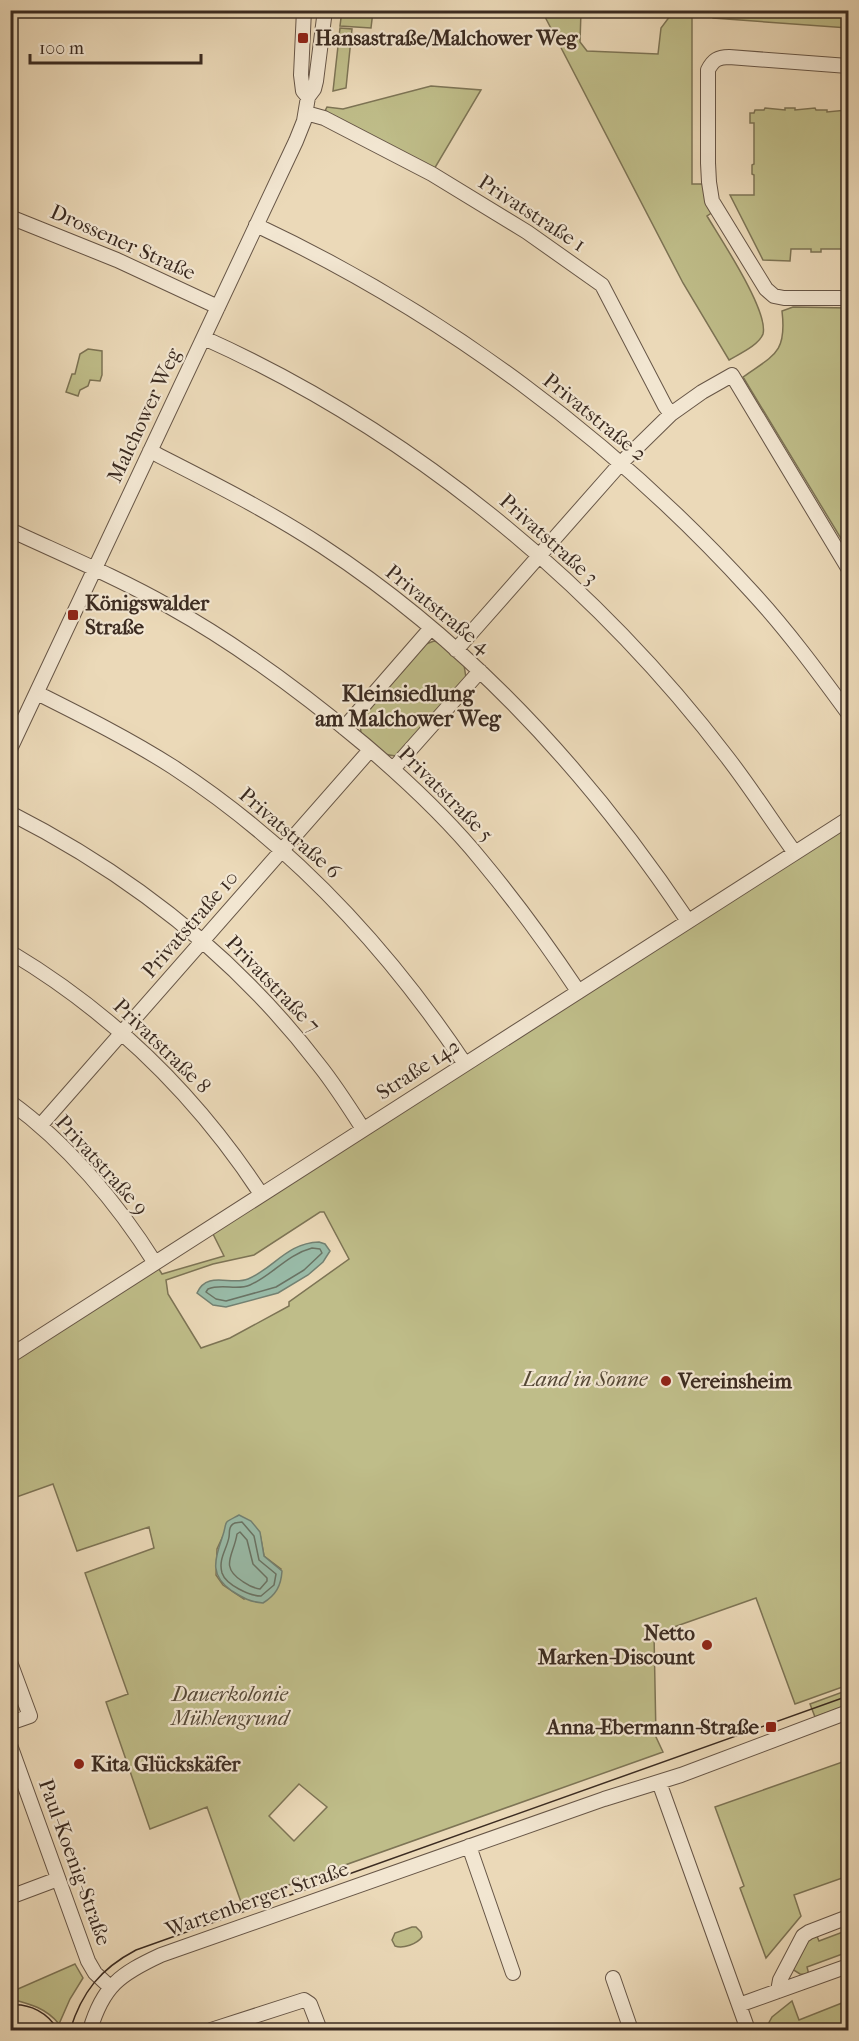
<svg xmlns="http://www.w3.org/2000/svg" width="859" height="2041" viewBox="0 0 859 2041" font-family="'IM FELL French Canon',serif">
<rect width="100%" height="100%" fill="#ebd9b8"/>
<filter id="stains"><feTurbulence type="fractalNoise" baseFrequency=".00333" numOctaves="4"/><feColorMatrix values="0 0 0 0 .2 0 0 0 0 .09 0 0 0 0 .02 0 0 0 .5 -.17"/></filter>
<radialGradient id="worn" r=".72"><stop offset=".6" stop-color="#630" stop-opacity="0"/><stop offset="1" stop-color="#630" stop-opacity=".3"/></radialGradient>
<path fill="#bfbd89" stroke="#7d7455" stroke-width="1.5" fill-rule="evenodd" d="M342 10 373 11 371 28 340 26Z
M542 11H581L580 42 587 51 658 54 661 28 673 12 672 11H692V184H704L713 212 707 216C720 238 769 311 763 334 759 345 739 354 729 360L683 283Z
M710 11C739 10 770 18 796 17 814 16 830 12 848 13V28L713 18Z
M340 28 352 29 346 88 333 91Z
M431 86 481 90 433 171 324 113 327 107 343 109Z
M765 108 785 110V108H795V110L815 108 816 110H827V112L847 110 848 112V249H821V252H811V249H791L790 261 763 260 730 195H754V175L752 174V165L754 164V123H750V113H754L755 110H764Z
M793 307 848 308V550L743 377C774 355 787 353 782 311Z
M88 349 102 351V375L100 381 90 380 88 386 80 390 78 396 66 392 72 374H75L80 354Z
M434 641 438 642 464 665 466 678 400 755C383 759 373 745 361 734L360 720 426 644Z
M848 823V1685L795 1704 756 1598 654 1634 656 1737 663 1752 241 1902 207 1807 150 1829 106 1702 128 1694 85 1573 154 1548 149 1527 77 1551 53 1484 11 1499V1363L157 1266 162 1274 224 1256 211 1230ZM320 1212H324L349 1259 289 1302V1306L230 1338 201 1348 168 1294 166 1280 213 1264 254 1255ZM250 1521 260 1534 264 1556 281 1569 244 1599 223 1585 216 1575 217 1549 223 1536ZM299 1784 327 1807 294 1841 269 1816Z
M848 1690V1705L815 1717 810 1704Z
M848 1760V1876L794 1895 801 1916 766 1958 740 1888 744 1886 715 1807Z
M412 1927H416L421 1932 422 1937C417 1944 403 1949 395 1946L392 1940 395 1933Z
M848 1930V1952L807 1967 809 1975 800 1974 792 1969 805 1942 816 1934 819 1941Z
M75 1964 83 1978 70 1999 59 2024C46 2008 30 2004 11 1999V1992Z
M792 2001 799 2020 847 2001 848 2003V2030H788L785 2024 765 2030 772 2017Z"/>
<path fill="#99bba8" stroke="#738172" stroke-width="1.5" d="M319 1242 325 1244 330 1251 323 1262 308 1275 278 1293 226 1307 213 1305 197 1293C207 1270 231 1286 248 1279 274 1268 287 1243 319 1242Z
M239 1515 251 1521 260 1532 264 1556 282 1571C281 1586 276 1595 263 1603 250 1602 243 1598 232 1591 210 1576 214 1561 222 1538 229 1519 220 1525 239 1515Z"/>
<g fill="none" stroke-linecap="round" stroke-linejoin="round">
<path stroke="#6a7364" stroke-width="1.5" d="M312 1248 320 1249 322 1253 304 1270 276 1287 226 1301 216 1299 206 1292 208 1289C222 1283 237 1291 250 1285 273 1275 286 1255 312 1248Z
M242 1522 254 1536 259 1560 276 1574 274 1585 261 1596C250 1596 226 1585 222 1573 218 1559 227 1549 229 1537 230 1532 228 1527 233 1524 235 1522 239 1523 242 1522Z
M240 1532 247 1540 253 1564 267 1578V1581L260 1589C252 1588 248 1585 242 1581 219 1566 234 1555 237 1534Z"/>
<g stroke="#675647" stroke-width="16">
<path id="minor" d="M304 10 301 75 303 91 308 97
M848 66 729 57C718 57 713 60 708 70V163L709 182 712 201 766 289 774 296 784 298H848
M306 113 324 118 432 174 527 232 602 285 665 406 671 414
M10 217 117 260 218 307
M256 225C443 313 613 439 752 592 787 630 818 672 848 713
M204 338C407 429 592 580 727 757 751 788 772 821 795 853
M150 451C209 481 267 510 322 546 470 643 590 774 688 921
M10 530C64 555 119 578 170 607 240 646 304 694 365 745 406 780 447 818 481 860 516 902 548 946 578 991
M456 650 621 463 671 414 702 392 732 375 848 568
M37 693C83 716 129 739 173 767 291 844 387 947 465 1064
M344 728 431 628
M10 749 296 141 304 121 308 97 314 89 316 81 325 10
M393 769 480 671
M10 813C130 874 237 958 319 1065 335 1085 349 1107 363 1129
M10 952C112 1013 196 1095 261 1194
M10 1102C67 1143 118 1204 155 1263
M40 1126 370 750
M10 1356 848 819
M10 1662 30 1716 10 1723
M10 1745 88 1961 95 1973 110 1987
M659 1782 748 2030
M469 1846 513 1973
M10 1897 58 1879
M613 1978 631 2030
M778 1991 780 1980 803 1936 809 1932 848 1917
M739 2005 848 1966
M90 2030C103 1986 120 1974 161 1955L604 1799 681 1775 848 1712
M211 2030 304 2000 310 2004 320 2030"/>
</g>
<use href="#minor" stroke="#f2e6d1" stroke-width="14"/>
<path stroke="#3b2b21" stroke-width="1.5" d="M10 2005C30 2003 48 2013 58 2030
M70 2030C82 1992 100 1969 136 1950L848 1696"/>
</g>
<g fill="#8f2418" stroke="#f2e6d1" stroke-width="2">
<rect x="297" y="32" width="12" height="12" rx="3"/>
<rect x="67" y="609" width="12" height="12" rx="3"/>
<circle cx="666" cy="1381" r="6"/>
<circle cx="707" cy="1645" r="6"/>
<rect x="765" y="1721" width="12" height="12" rx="3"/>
<circle cx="79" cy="1764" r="6"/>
</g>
<g text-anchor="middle" stroke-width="4.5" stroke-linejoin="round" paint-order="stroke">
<g font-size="21" font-weight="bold" fill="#3b2b21" stroke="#f2e6d1" text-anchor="start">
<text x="315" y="45">Hansastraße/Malchower Weg</text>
<text x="85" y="610">Königswalder<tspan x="85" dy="24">Straße</tspan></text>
<text x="678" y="1388">Vereinsheim</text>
<text x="695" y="1640" text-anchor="end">Netto<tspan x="695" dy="24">Marken-Discount</tspan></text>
<text x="759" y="1734" text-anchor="end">Anna-Ebermann-Straße</text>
<text x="91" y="1771">Kita Glückskäfer</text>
</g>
<g font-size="21" fill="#3b2b21" stroke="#f2e6d1">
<text transform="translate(532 213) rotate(33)" y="7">Privatstraße 1</text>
<text transform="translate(123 242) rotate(24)" y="7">Drossener Straße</text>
<text transform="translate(144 415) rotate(-65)" y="7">Malchower Weg</text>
<text transform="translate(595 417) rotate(39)" y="7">Privatstraße 2</text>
<text transform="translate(549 539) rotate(42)" y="7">Privatstraße 3</text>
<text transform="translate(438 609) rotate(39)" y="7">Privatstraße 4</text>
<text transform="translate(446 794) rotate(45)" y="7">Privatstraße 5</text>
<text transform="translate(290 833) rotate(41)" y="7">Privatstraße 6</text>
<text transform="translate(190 924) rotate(-49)" y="7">Privatstraße 10</text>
<text transform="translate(273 984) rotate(46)" y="7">Privatstraße 7</text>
<text transform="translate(162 1046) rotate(44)" y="7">Privatstraße 8</text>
<text transform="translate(418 1069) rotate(-33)" y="7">Straße 142</text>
<text transform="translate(102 1165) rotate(48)" y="7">Privatstraße 9</text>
<text transform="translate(75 1862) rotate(70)" y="7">Paul-Koenig-Straße</text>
<text transform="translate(257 1899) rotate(-19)" y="7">Wartenberger Straße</text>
</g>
<g font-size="21" font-style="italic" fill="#554836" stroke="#f2e6d1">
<text x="585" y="1386">Land in Sonne</text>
<text x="230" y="1701">Dauerkolonie<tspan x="230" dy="24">Mühlengrund</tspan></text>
</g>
<g font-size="22" font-weight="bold" fill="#3b2b21" stroke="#f2e6d1">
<text x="408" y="701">Kleinsiedlung<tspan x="408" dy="25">am Malchower Weg</tspan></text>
</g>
</g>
<rect width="859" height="2041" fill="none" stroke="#ebd9b8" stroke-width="36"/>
<rect x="12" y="12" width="835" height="2017" fill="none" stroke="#3b2b21" stroke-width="3"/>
<rect x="18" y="18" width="823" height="2005" fill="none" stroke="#3b2b21" stroke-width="1.5"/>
<path d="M30 54v9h171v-9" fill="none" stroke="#3b2b21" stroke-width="3"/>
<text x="39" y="54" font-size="18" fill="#3b2b21" stroke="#f2e6d1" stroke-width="4.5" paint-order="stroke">100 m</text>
<rect width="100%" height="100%" filter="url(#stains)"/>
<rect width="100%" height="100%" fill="url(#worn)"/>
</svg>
